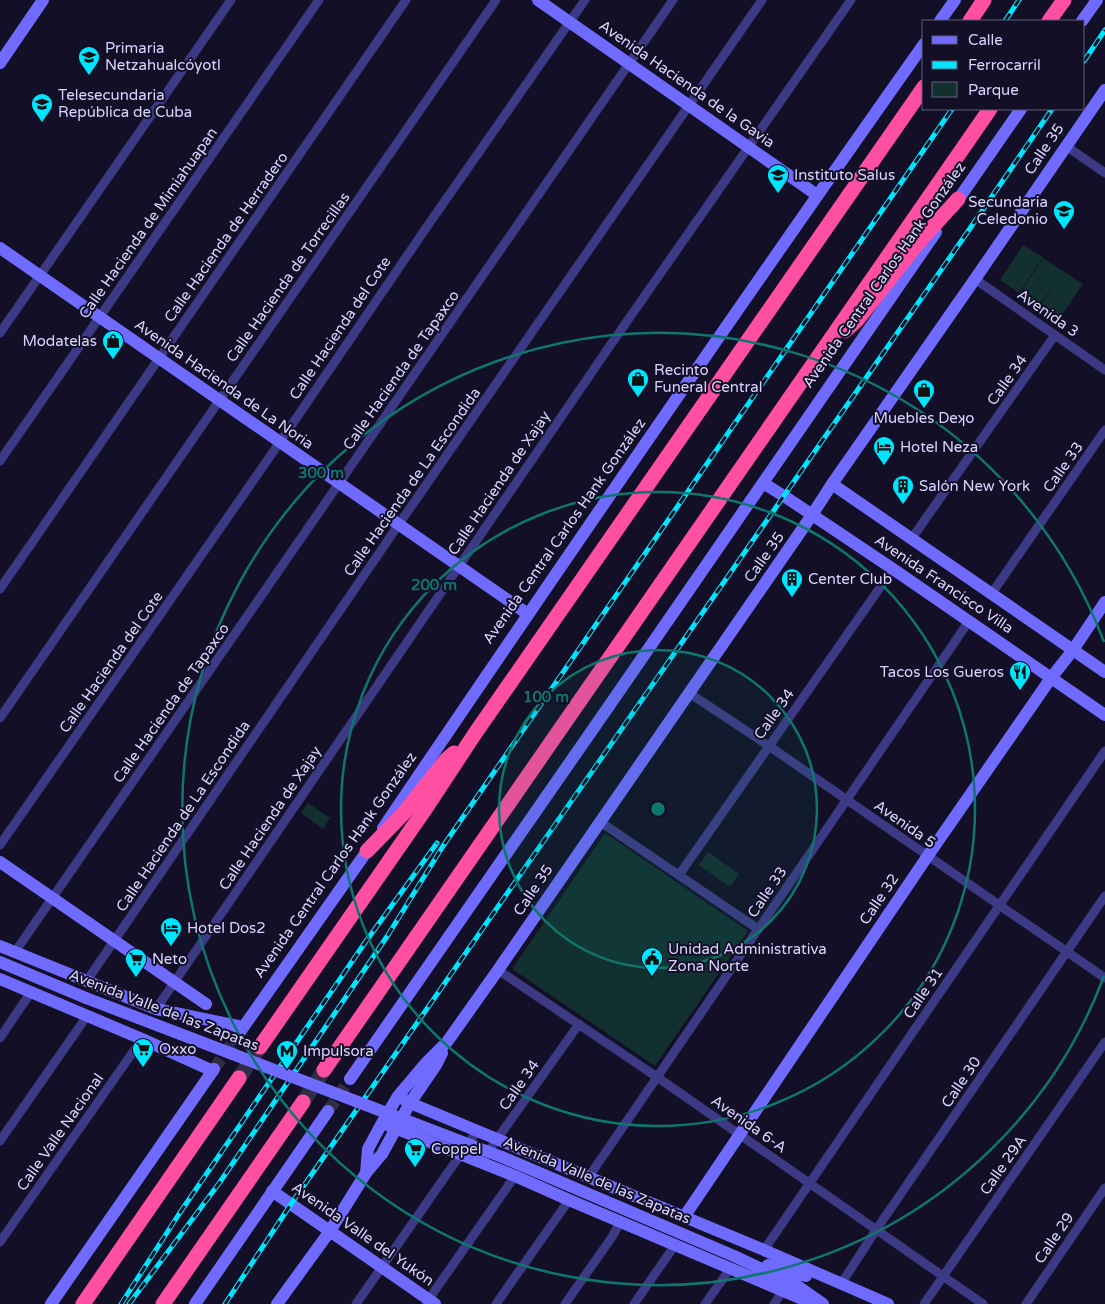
<svg xmlns="http://www.w3.org/2000/svg" width="1105" height="1304" viewBox="0 0 1105 1304" font-family="'Varela Round',sans-serif">
<rect width="100%" height="100%" fill="#130f26"/>
<path fill="#12302f" d="M1023 245 1043 257 1019 293 1000 280Z
M1043 258 1063 271 1039 306 1020 293Z
M1063 271 1083 284 1059 319 1040 306Z
M308 803 330 818 323 829 301 813Z
M605 833 748 931 655 1066 512 969Z
M708 852 739 874 730 887 699 865Z"/>
<g fill="none" stroke-linecap="round" stroke-linejoin="round">
<path stroke="#312d47" stroke-width="12" stroke-dasharray="12 6" stroke-linecap="butt" d="M214 1069 235 1039
M328 1111 350 1079"/>
<path stroke="#312d47" stroke-width="15" stroke-dasharray="15 8" stroke-linecap="butt" d="M239 1078 260 1047
M303 1102 324 1070"/>
<path stroke="#3d3a85" stroke-width="9" d="M1066 146 1105 173
M975 279 1105 370
M0 333 231 0
M0 461C106 307 214 154 319 0
M912 538 1055 335
M0 589 406 0
M992 593 1105 430
M689 693 769 746 1105 978
M0 718 496 0
M599 821 758 929
M0 845 280 442 426 228 585 0
M679 875 893 569
M15 952 673 0
M498 970 657 1077 983 1304
M86 982 399 524 762 0
M156 1009 607 350 851 0
M0 1038 31 992
M0 1141 87 1016
M485 1156 579 1024
M588 1178 969 621
M0 1242 142 1039
M764 1250 1105 751
M841 1284 876 1230 1105 896
M426 1303 515 1176
M356 1304 477 1131
M496 1304 569 1200
M565 1304 612 1237 621 1221
M634 1304 675 1245
M705 1304 730 1269
M774 1304 783 1291
M924 1304 1105 1042
M1026 1304 1105 1188"/>
<path stroke="#6f6bff" stroke-width="12" d="M538 0 817 195
M940 21 955 0
M1082 21 1097 0
M0 63 43 0
M953 207 1021 109
M0 248 528 614
M763 483 784 496 893 569 1105 715
M832 484 1105 672
M383 828C561 565 741 303 924 44
M0 862 206 1004
M0 946 156 1009 243 1027
M0 962 86 998
M0 979 142 1039 213 1071
M235 1039 372 844
M350 1079 609 706 936 232
M398 1096 410 1103 764 1250 888 1304
M382 1123 515 1176 569 1200 814 1304
M502 1157 734 1256 796 1285 823 1304
M366 1173 368 1149 382 1123 398 1096 425 1064 447 1042 498 970 812 515 832 484 975 279 1105 90
M272 1191 435 1304
M684 1217 927 857 1051 678 1073 650 1105 602
M768 1265 806 1276
M51 1304 214 1069
M195 1304 328 1111
M277 1304 330 1231 366 1173 382 1154 410 1103 436 1065 442 1053"/>
<path stroke="#ff4fa3" stroke-width="15" d="M970 21 984 0
M1049 21 1064 0
M845 331 857 320 918 243 958 199
M367 851 403 814 446 760 454 753
M260 1047 426 808 474 735 924 87
M324 1070 990 109
M83 1304 239 1078
M163 1304 303 1102"/>
<g stroke="#00e5ff" stroke-width="5">
<path id="rail" d="M1005 21 1019 0
M1084 61 1105 30
M121 1304 179 1214 364 944 437 843
M129 1304 220 1182 388 935 443 846 952 109
M225 1304 291 1204 962 240 1052 109"/>
</g>
<use href="#rail" stroke="#130f26" stroke-width="3" stroke-dasharray="9" stroke-linecap="butt"/>
<path stroke="#6f6bff" stroke-width="12" d="M86 998 502 1157"/>
</g>
<circle cx="658" cy="809" r="159" fill="#0f766e" fill-opacity=".12"/>
<g fill="none" stroke="#0f766e" stroke-width="2.5">
<circle cx="658" cy="809" r="159"/>
<circle cx="658" cy="809" r="317"/>
<path d="M1104 976A476 476 0 1 1 1104 642"/>
</g>
<defs>
<g id="school-pin" transform="scale(1.125)"><path d="M0 17L-7.5 6A9.5 9.5 0 1 1 7.5 6Z" fill="#00e5ff" stroke="#130f26"/><path d="M0-5L7-2L0 1L-7-2ZM-4 1L0 2.5L4 1V4Q0 6-4 4Z" fill="#111"/></g>
<g id="university-pin" transform="scale(1.125)"><path d="M0 17L-7.5 6A9.5 9.5 0 1 1 7.5 6Z" fill="#00e5ff" stroke="#130f26"/><path d="M0-5L7-2L0 1L-7-2ZM-4 1L0 2.5L4 1V4Q0 6-4 4Z" fill="#111"/></g>
<g id="shop-pin" transform="scale(1.125)"><path d="M0 17L-7.5 6A9.5 9.5 0 1 1 7.5 6Z" fill="#00e5ff" stroke="#130f26"/><path d="M-5-2.5h2.3a2.7 3.5 0 0 1 5.4 0H5L5.5 6h-11ZM-1.5-2.5h3a1.5 2.3 0 0 0-3 0Z" fill="#111"/></g>
<g id="hotel-pin" transform="scale(1.125)"><path d="M0 17L-7.5 6A9.5 9.5 0 1 1 7.5 6Z" fill="#00e5ff" stroke="#130f26"/><path d="M-6-4.5h1.5V1H6V5H4.5V3h-9V5H-6ZM-4 0a1.8 1.8 0 1 1 3.6 0ZM.5 0V-2.5h3Q6-2.5 6 0Z" fill="#111"/></g>
<g id="building-pin" transform="scale(1.125)"><path d="M0 17L-7.5 6A9.5 9.5 0 1 1 7.5 6Z" fill="#00e5ff" stroke="#130f26"/><path d="M-4-6H4V6H1V3H-1V6H-4ZM-2.5-4.3h1.7v1.8h-1.7ZM.8-4.3h1.7v1.8H.8ZM-2.5-1h1.7V.8h-1.7ZM.8-1h1.7V.8H.8Z" fill="#111"/></g>
<g id="restaurant-pin" transform="scale(1.125)"><path d="M0 17L-7.5 6A9.5 9.5 0 1 1 7.5 6Z" fill="#00e5ff" stroke="#130f26"/><path d="M-5-6h1v4h1v-4h1v4h1v-4h1v5L-1.5 .5V6h-2V.5L-5-1ZM5-6V6H3V1.5H1.5Q1.5-4 5-6Z" fill="#111"/></g>
<g id="civic-pin" transform="scale(1.125)"><path d="M0 17L-7.5 6A9.5 9.5 0 1 1 7.5 6Z" fill="#00e5ff" stroke="#130f26"/><path d="M-.6-6.5H3V-4.5H.6V-3L4-1V1h2V6H-6V1h2V-1L-.6-3ZM-1.2 2.5V6h2.4V2.5Z" fill="#111"/></g>
<g id="supermarket-pin" transform="scale(1.125)"><path d="M0 17L-7.5 6A9.5 9.5 0 1 1 7.5 6Z" fill="#00e5ff" stroke="#130f26"/><path d="M-6-5.5h2.5l.6 2H6L4.5 2H-2.5L-4.4-4H-6ZM-1.5 3.2a1.3 1.3 0 1 0 .1 0ZM3 3.2a1.3 1.3 0 1 0 .1 0Z" fill="#111"/></g>
<g id="metro-pin" transform="scale(1.125)"><path d="M0 17L-7.5 6A9.5 9.5 0 1 1 7.5 6Z" fill="#00e5ff" stroke="#130f26"/><path d="M-5.5 5V-5H-3L0 0L3-5H5.5V5H3V-.5L0 4L-3-.5V5Z" fill="#111"/></g>
</defs>
<g fill-rule="evenodd">
<use href="#school-pin" x="89" y="57"/>
<use href="#school-pin" x="42" y="104"/>
<use href="#university-pin" x="778" y="175"/>
<use href="#school-pin" x="1064" y="211"/>
<use href="#shop-pin" x="113" y="341"/>
<use href="#shop-pin" x="638" y="379"/>
<use href="#shop-pin" x="924" y="390"/>
<use href="#hotel-pin" x="884" y="447"/>
<use href="#building-pin" x="903" y="486"/>
<use href="#building-pin" x="792" y="579"/>
<use href="#restaurant-pin" x="1020" y="672"/>
<use href="#hotel-pin" x="171" y="928"/>
<use href="#civic-pin" x="652" y="958"/>
<use href="#supermarket-pin" x="136" y="959"/>
<use href="#supermarket-pin" x="143" y="1049"/>
<use href="#metro-pin" x="287" y="1051"/>
<use href="#supermarket-pin" x="415" y="1149"/>
</g>
<g text-anchor="middle" stroke-width="4" stroke-linejoin="round" paint-order="stroke">
<g font-size="15" fill="#d9d4ff" stroke="#130f26" text-anchor="start">
<text x="105" y="53">Primaria<tspan x="105" dy="17">Netzahualcóyotl</tspan></text>
<text x="58" y="100">Telesecundaria<tspan x="58" dy="17">República de Cuba</tspan></text>
<text x="794" y="180">Instituto Salus</text>
<text x="1048" y="207" text-anchor="end">Secundaria<tspan x="1048" dy="17">Celedonio</tspan></text>
<text x="97" y="346" text-anchor="end">Modatelas</text>
<text x="654" y="375">Recinto<tspan x="654" dy="17">Funeral Central</tspan></text>
<text x="924" y="423" text-anchor="middle">Muebles Deʞo</text>
<text x="900" y="452">Hotel Neza</text>
<text x="919" y="491">Salón New York</text>
<text x="808" y="584">Center Club</text>
<text x="1004" y="677" text-anchor="end">Tacos Los Gueros</text>
<text x="187" y="933">Hotel Dos2</text>
<text x="668" y="954">Unidad Administrativa<tspan x="668" dy="17">Zona Norte</tspan></text>
<text x="152" y="964">Neto</text>
<text x="159" y="1054">Oxxo</text>
<text x="303" y="1056">Impulsora</text>
<text x="431" y="1154">Coppel</text>
</g>
<g font-size="15" fill="#d9d4ff" stroke="#130f26">
<text transform="translate(687 84) rotate(35)" y="5">Avenida Hacienda de la Gavia</text>
<text transform="translate(1044 149) rotate(-56)" y="5">Calle 35</text>
<text transform="translate(148 223) rotate(-55)" y="5">Calle Hacienda de Mimiahuapan</text>
<text transform="translate(226 237) rotate(-55)" y="5">Calle Hacienda de Herradero</text>
<text transform="translate(884 275) rotate(-55)" y="5">Avenida Central Carlos Hank González</text>
<text transform="translate(288 277) rotate(-55)" y="5">Calle Hacienda de Torrecillas</text>
<text transform="translate(1048 313) rotate(35)" y="5">Avenida 3</text>
<text transform="translate(340 328) rotate(-56)" y="5">Calle Hacienda del Cote</text>
<text transform="translate(401 370) rotate(-55)" y="5">Calle Hacienda de Tapaxco</text>
<text transform="translate(1007 380) rotate(-55)" y="5">Calle 34</text>
<text transform="translate(224 384) rotate(35)" y="5">Avenida Hacienda de La Noria</text>
<text transform="translate(1063 467) rotate(-55)" y="5">Calle 33</text>
<text transform="translate(412 482) rotate(-55)" y="5">Calle Hacienda de La Escondida</text>
<text transform="translate(499 483) rotate(-56)" y="5">Calle Hacienda de Xajay</text>
<text transform="translate(564 531) rotate(-55)" y="5">Avenida Central Carlos Hank González</text>
<text transform="translate(764 557) rotate(-55)" y="5">Calle 35</text>
<text transform="translate(944 584) rotate(34)" y="5">Avenida Francisco Villa</text>
<text transform="translate(111 662) rotate(-55)" y="5">Calle Hacienda del Cote</text>
<text transform="translate(171 703) rotate(-55)" y="5">Calle Hacienda de Tapaxco</text>
<text transform="translate(774 714) rotate(-55)" y="5">Calle 34</text>
<text transform="translate(183 816) rotate(-56)" y="5">Calle Hacienda de La Escondida</text>
<text transform="translate(270 818) rotate(-56)" y="5">Calle Hacienda de Xajay</text>
<text transform="translate(905 824) rotate(35)" y="5">Avenida 5</text>
<text transform="translate(335 865) rotate(-55)" y="5">Avenida Central Carlos Hank González</text>
<text transform="translate(533 890) rotate(-56)" y="5">Calle 35</text>
<text transform="translate(767 892) rotate(-56)" y="5">Calle 33</text>
<text transform="translate(879 899) rotate(-56)" y="5">Calle 32</text>
<text transform="translate(923 993) rotate(-56)" y="5">Calle 31</text>
<text transform="translate(164 1010) rotate(21)" y="5">Avenida Valle de las Zapatas</text>
<text transform="translate(961 1082) rotate(-56)" y="5">Calle 30</text>
<text transform="translate(519 1085) rotate(-55)" y="5">Calle 34</text>
<text transform="translate(749 1124) rotate(35)" y="5">Avenida 6-A</text>
<text transform="translate(60 1132) rotate(-55)" y="5">Calle Valle Nacional</text>
<text transform="translate(1003 1165) rotate(-55)" y="5">Calle 29A</text>
<text transform="translate(597 1180) rotate(23)" y="5">Avenida Valle de las Zapatas</text>
<text transform="translate(363 1234) rotate(35)" y="5">Avenida Valle del Yukón</text>
<text transform="translate(1054 1238) rotate(-56)" y="5">Calle 29</text>
</g>
</g>
<circle cx="658" cy="809" r="8" fill="#0f766e" stroke="#130f26" stroke-width="2.5"/>
<g font-size="15" text-anchor="middle" font-weight="bold" fill="#0f766e" stroke="#130f26" stroke-width="4" stroke-linejoin="round" paint-order="stroke">
<text x="321" y="478">300 m</text>
<text x="434" y="590">200 m</text>
<text x="546" y="702">100 m</text>
</g>
<rect x="922" y="20" width="162" height="90" fill="#130f26" stroke="#625e7d"/>
<rect x="932" y="36" width="25" height="8" fill="#6f6bff" stroke="#625e7d"/>
<text x="968" y="45" font-size="15" fill="#d9d4ff">Calle</text>
<rect x="932" y="61" width="25" height="8" fill="#00e5ff" stroke="#625e7d"/>
<text x="968" y="70" font-size="15" fill="#d9d4ff">Ferrocarril</text>
<rect x="932" y="82" width="25" height="15" fill="#12302f" stroke="#625e7d"/>
<text x="968" y="95" font-size="15" fill="#d9d4ff">Parque</text>
</svg>
